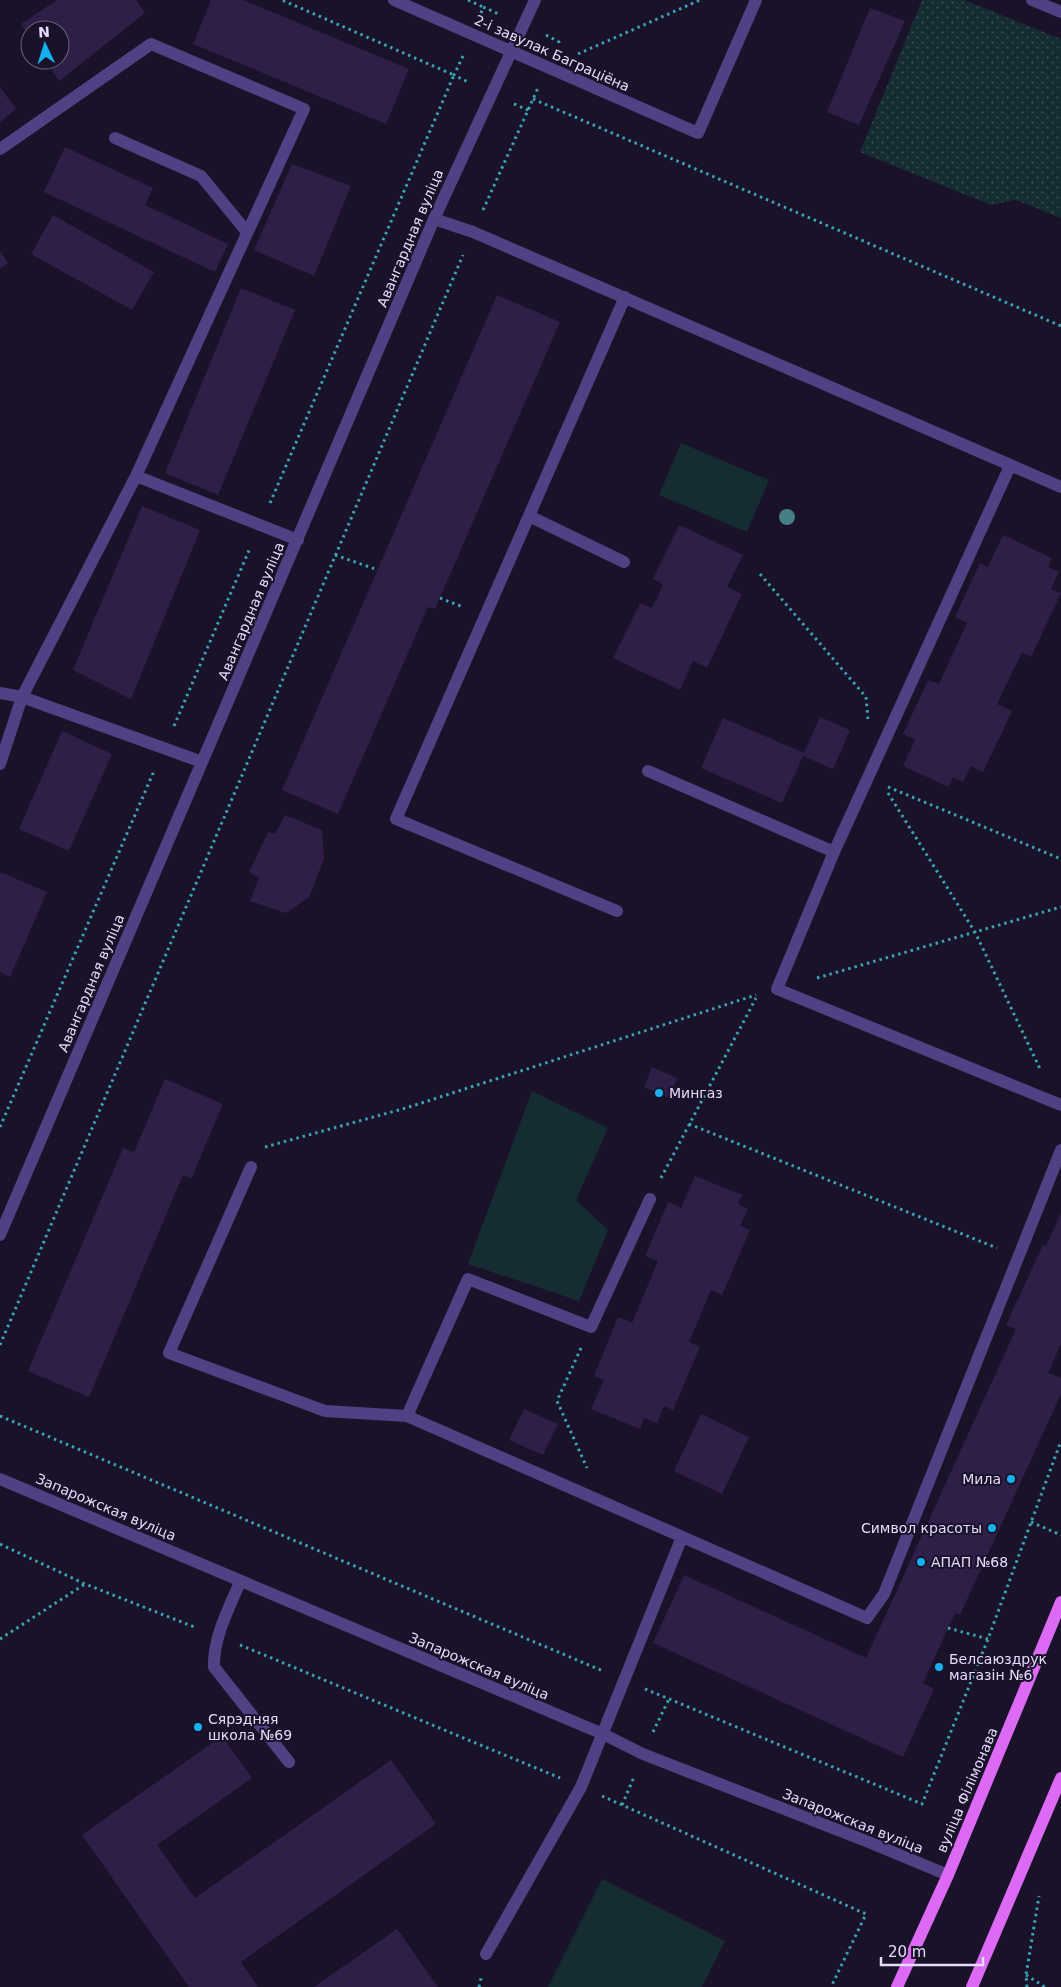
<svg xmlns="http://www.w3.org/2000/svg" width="1061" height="1987" viewBox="0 0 1061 1987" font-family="'DejaVu Sans',sans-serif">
<defs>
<pattern id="grass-dots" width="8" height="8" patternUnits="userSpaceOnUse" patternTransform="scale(1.25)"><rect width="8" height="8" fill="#152d32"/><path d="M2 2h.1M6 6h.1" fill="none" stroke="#374b51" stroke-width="1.8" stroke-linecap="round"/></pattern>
</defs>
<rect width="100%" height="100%" fill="#1a1228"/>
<path fill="url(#grass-dots)" d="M922 0H964L1061 39V218L1016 200 991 205 860 152Z"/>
<path fill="#152d32" d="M681 443 769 480 747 532 659 495Z
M532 1091 608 1128 576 1200 608 1230 579 1301 468 1264Z
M602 1879 725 1941 702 1987H548Z"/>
<path fill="#2f1f48" d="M57 0H136L145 13 59 81 45 60H60V30H30V38L21 24Z
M211 0H243L409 69 386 124 193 44Z
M870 8 905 21 859 125 827 112Z
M0 87 16 109 0 122Z
M65 147 153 188 145 205 228 244 215 272 44 192Z
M292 164 351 186 314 276 254 250Z
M53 215 154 272 132 310 31 254Z
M0 251 8 263 0 269Z
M241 288 295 310 218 495 165 473Z
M497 295 560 322 435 609 428 607 338 814 282 790Z
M142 506 200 530 131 699 73 670Z
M679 525 743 555 727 587 742 594 707 668 693 661 680 690 613 658 640 603 652 608 658 596 663 584 653 579Z
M1003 535 1052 558 1048 567 1059 572 1051 589 1061 593 1031 657 1022 652 997 704 1012 711 983 772 971 766 963 782 953 777 949 787 903 766 915 740 903 734 928 680 939 684 967 623 955 617 980 563 988 567Z
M820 717 850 730 833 769 803 756 782 803 701 768 723 718 804 753Z
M62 731 112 754 69 851 19 829Z
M285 815 322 830 324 859 309 897 286 913 250 901 259 878 249 872 268 832 275 834Z
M0 872 47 892 10 977 0 972Z
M652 1067 677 1078 669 1098 644 1087Z
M165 1079 223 1104 191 1179 183 1175 89 1397 28 1371 123 1148 134 1152Z
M695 1176 742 1195 738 1204 748 1209 740 1226 750 1230 722 1295 711 1290 689 1342 700 1347 673 1410 664 1406 657 1423 644 1418 640 1429 591 1409 604 1380 594 1376 618 1317 632 1323 658 1261 645 1256 668 1202 681 1208Z
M1061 1213V1344L1048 1373 1061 1378V1394L960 1615 955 1613 923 1683 934 1689 903 1757 653 1643 684 1575 866 1658 1016 1329 1006 1325 1043 1245 1046 1246Z
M524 1409 558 1424 543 1455 509 1440Z
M701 1414 749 1437 722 1494 674 1471Z
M222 1736 252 1778 157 1845 195 1898 391 1760 436 1824 241 1962 258 1987H189L82 1835Z
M397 1929 438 1987H314Z"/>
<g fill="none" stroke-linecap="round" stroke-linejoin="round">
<path stroke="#38a4b4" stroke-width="3" stroke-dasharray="2.5 4" stroke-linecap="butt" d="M468 0 483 7
M481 13 483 7 501 15
M546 35 559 42 558 45
M578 54 700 0
M463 56 454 75 470 83
M533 99 1061 326
M514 104 528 110
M483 210 538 88
M270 503 454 75 282 0
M335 555 378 570
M760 574 866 697 868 719
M440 598 463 607
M174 726 250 548
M888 787 1061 859
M888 793 975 932 1041 1071
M817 978 1061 907
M689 1124 997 1248
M0 1127 154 771
M265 1147 406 1108 756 995
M661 1178 756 998
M0 1345 463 255
M581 1348 557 1401 587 1468
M0 1416 603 1671
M1031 1522 1061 1535
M0 1544 85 1584 197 1628
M948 1628 988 1639
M0 1639 85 1584
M240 1645 560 1778
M645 1689 922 1804 988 1639 1061 1441
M653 1732 669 1699
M602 1796 866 1914 831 1987
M622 1805 634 1777
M1026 1975 1045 1987
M479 1987 481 1978
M1027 1987 1026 1975 1039 1896"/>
<path stroke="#504084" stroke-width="12" d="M394 0 698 133 756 0
M1032 0 1061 12
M115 138 201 176 247 232
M0 149 151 44 304 109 136 476 22 697 0 764
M434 219 473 232 1061 487
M1010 466 834 852 777 989 1061 1105
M136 476 298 540
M529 516 624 562
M0 693 22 697 202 762
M648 771 834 852
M617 911 396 819 625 297
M251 1167 169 1353 325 1411 407 1416 867 1618 884 1594 1061 1150
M0 1235 434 219 535 0
M407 1416 468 1279 591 1327 650 1199
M0 1479 603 1734 643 1754 866 1841 948 1875
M240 1582C229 1608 213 1638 214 1667L289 1762
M486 1954 581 1787 682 1537"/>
<path stroke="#dc6af5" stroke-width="12" d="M897 1987 948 1875 1061 1602
M972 1987 1061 1778"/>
</g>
<circle fill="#477f86" cx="787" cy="517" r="8"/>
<g fill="#14b0f0" stroke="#1a1228" stroke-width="2">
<circle cx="659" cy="1093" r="5"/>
<circle cx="1011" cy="1479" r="5"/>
<circle cx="992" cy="1528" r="5"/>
<circle cx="921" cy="1562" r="5"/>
<circle cx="939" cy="1667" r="5"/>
<circle cx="198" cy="1727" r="5"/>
</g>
<g text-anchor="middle" stroke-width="4" stroke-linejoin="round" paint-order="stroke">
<g font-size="14" fill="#e6dbfd" stroke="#1a1228">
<text transform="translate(552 53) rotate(24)" y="5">2-і завулак Баграціёна</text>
<text transform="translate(410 238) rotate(-67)" y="5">Авангардная вуліца</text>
<text transform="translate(251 611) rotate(-67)" y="5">Авангардная вуліца</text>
<text transform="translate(91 983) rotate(-67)" y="5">Авангардная вуліца</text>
<text transform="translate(106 1507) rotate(23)" y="5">Запарожская вуліца</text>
<text transform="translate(479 1666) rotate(23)" y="5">Запарожская вуліца</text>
<text transform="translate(967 1790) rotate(-67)" y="5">вуліца Філімонава</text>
<text transform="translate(853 1821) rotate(22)" y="5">Запарожская вуліца</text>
</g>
<g font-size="14" fill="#e6dbfd" stroke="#1a1228" text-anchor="start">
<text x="669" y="1098">Мингаз</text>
<text x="1001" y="1484" text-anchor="end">Мила</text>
<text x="982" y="1533" text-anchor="end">Символ красоты</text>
<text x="931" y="1567">АПАП №68</text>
<text x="949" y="1664">Белсаюздрук<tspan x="949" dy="16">магазін №6</tspan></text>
<text x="208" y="1724">Сярэдняя<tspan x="208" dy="16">школа №69</tspan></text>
</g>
</g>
<g transform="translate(45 45) rotate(356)"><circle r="24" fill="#1a1228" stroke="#6c627d"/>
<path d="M0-4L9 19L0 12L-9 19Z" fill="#14b0f0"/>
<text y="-8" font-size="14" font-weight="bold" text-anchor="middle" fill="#e6dbfd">N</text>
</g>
<path d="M881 1957v8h102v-8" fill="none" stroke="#e6dbfd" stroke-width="2.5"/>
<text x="888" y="1957" font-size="15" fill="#e6dbfd" stroke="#1a1228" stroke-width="4" paint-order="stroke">20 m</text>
</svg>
